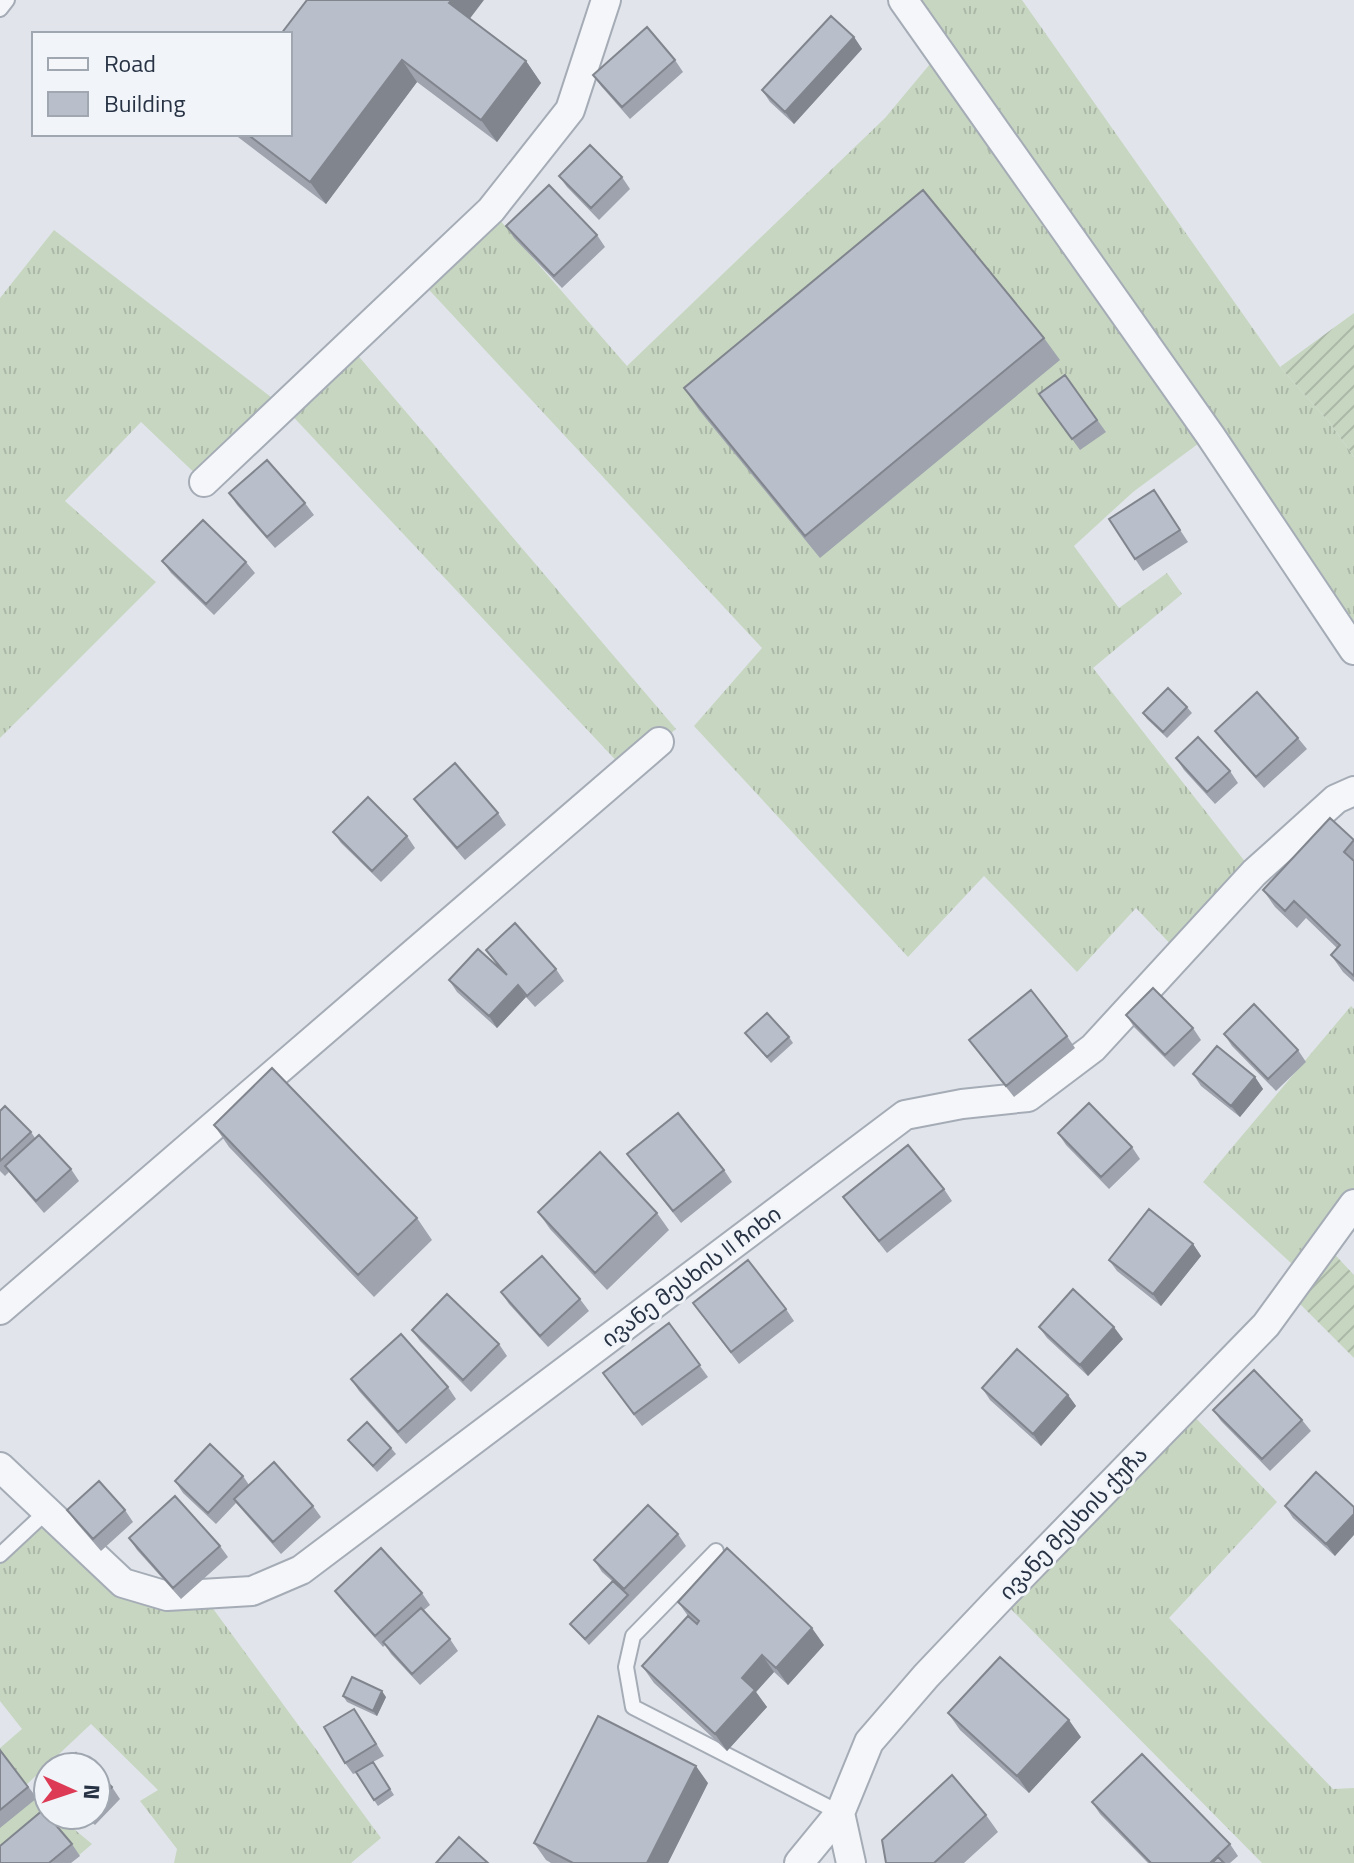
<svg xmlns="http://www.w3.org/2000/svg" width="1354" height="1863" viewBox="0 0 1354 1863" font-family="'Titillium Web','Noto Sans Georgian',sans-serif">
<defs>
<pattern id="grass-tufts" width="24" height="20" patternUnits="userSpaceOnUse" patternTransform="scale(2)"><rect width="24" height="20" fill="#c7d6c1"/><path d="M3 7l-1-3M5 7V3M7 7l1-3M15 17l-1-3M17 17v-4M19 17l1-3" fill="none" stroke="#abb8a7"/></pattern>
<pattern id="garden-furrows" width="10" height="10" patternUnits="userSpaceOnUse" patternTransform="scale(2)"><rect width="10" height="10" fill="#c7d6c1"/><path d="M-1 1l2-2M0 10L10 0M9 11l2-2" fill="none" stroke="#abb8a7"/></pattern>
</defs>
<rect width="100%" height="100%" fill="#e1e5eb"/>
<path fill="url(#grass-tufts)" d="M903 0H1022L1280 367 1330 423 1354 457V650L1210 435 1133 492 1074 546 1119 608 1167 573 1182 594 1093 668 1254 873 1180 954 1136 908 1077 972 984 876 908 957 694 726 762 648 419 279 491 210 627 366 885 118 940 52Z
M54 230 284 407 349 345 676 729 625 770 284 407 204 482 141 422 65 501 156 582 0 738V298Z
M1351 1006 1354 1009V1204L1303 1274 1203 1182Z
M1185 1407 1277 1502 1169 1618 1333 1789 1354 1788V1863H1262L1000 1598Z
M47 1511 123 1583 203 1595 381 1838 351 1863H174L177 1849 140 1801 158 1790 91 1724 24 1787 48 1807V1815H57L92 1844 70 1863H0V1748L22 1729 0 1701V1555Z"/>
<path fill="url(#garden-furrows)" d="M1354 313V457L1330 423 1280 367Z
M1325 1244 1354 1275V1358L1289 1293Z"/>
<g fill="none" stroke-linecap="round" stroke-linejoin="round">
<g stroke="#a5acb6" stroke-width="18">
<path id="service" d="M0 9 7 0
M716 1551 633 1636 626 1667 633 1707 840 1813
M0 1555 47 1511"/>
</g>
<g stroke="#a5acb6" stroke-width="32">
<path id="minor" d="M903 0 1210 435 1354 650
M204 482 491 210 570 110 606 0
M0 1310 659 742
M0 1467 123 1583 167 1596 252 1591 301 1570 905 1115 962 1104 1028 1097 1093 1048 1254 873 1336 799 1354 791
M799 1863 840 1813
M851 1863 840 1813 869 1742 926 1676 1000 1598 1266 1325 1354 1204"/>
</g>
<use href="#service" stroke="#f4f6f9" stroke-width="14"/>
<use href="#minor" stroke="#f4f6f9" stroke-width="28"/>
</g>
<path fill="#9ea3ae" d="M470 18 526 61 541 83 497 142 417 82 326 204 234 134H290Z
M854 37 862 49 794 124 770 102 762 90Z
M675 60 683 72 630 119 601 86 593 75Z
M559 176 622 177 630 189 599 220 567 187Z
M506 226 597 235 605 247 562 288 514 238Z
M1044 338 1060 360 820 558 699 410 684 388Z
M1065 375 1106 432 1080 450 1039 394Z
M1154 490 1188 542 1143 571 1109 519Z
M229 493 305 503 314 515 275 548 237 505Z
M162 561 246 562 255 573 214 615 171 573Z
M1187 707 1192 713 1167 738 1147 719 1143 713Z
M1215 731 1298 738 1307 749 1264 788 1223 742Z
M1176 758 1230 771 1238 783 1215 804 1184 770Z
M414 799 498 813 506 825 465 860 422 810Z
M333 832 407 836 415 848 381 882 341 843Z
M1354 840V982L1343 972 1331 955 1337 948 1306 918 1297 928 1275 907 1263 890Z
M486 950 556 969 564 981 535 1007 526 997 497 1028 457 992 449 980 500 968Z
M1126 1015 1193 1028 1201 1040 1174 1067 1134 1027Z
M745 1033 789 1037 793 1043 771 1063Z
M1224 1034 1298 1050 1306 1062 1276 1091 1232 1046Z
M1067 1036 1075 1048 1014 1097 969 1040Z
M1193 1074 1255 1077 1263 1089 1240 1117 1201 1086Z
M0 1111 31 1132 35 1138 71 1169 79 1181 44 1213 9 1172 5 1176 0 1171Z
M214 1125 417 1218 432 1240 374 1297 229 1147Z
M1058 1133 1132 1147 1140 1159 1109 1189 1066 1145Z
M627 1154 724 1170 732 1182 681 1223Z
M944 1189 952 1201 887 1253 843 1197Z
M538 1212 657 1213 669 1230 607 1290 550 1229Z
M1193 1244 1201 1256 1161 1306 1117 1271 1109 1260Z
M501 1292 580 1299 589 1311 548 1347 509 1304Z
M693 1303 786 1309 794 1321 739 1364Z
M669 1323 708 1377 642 1426 603 1373Z
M1039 1327 1123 1339 1088 1376 1047 1338Z
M412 1330 499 1344 507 1356 471 1392 420 1341Z
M351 1379 448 1387 456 1399 406 1444 359 1391Z
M982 1388 1068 1395 1076 1406 1041 1446 990 1400Z
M1213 1410 1302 1420 1311 1431 1270 1471 1221 1421Z
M348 1440 391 1448 396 1454 377 1472Z
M243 1476 249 1485 313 1506 321 1517 281 1554 236 1503 216 1524 183 1493 175 1481Z
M1285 1506 1354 1507 1335 1556 1293 1518Z
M67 1510H125L133 1522 101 1551 75 1521Z
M678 1534 686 1546 589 1645 570 1624 612 1581 602 1572 594 1560Z
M129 1538 220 1546 228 1557 181 1599 137 1550Z
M335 1591 422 1593 430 1605 424 1610 450 1639 458 1651 420 1685 391 1654 385 1645 383 1647 343 1602Z
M678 1602 824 1645 788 1685 774 1672 756 1692 767 1707 727 1751 654 1683 642 1666 688 1616Z
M343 1696 386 1697 377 1716 347 1702Z
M948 1713 1081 1737 1029 1793 960 1730Z
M362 1720 384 1756 373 1762 394 1795 378 1806 356 1773 353 1774 345 1763Z
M0 1750 37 1798 0 1828Z
M96 1772 112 1787 120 1799 95 1825 84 1815H96Z
M708 1783 668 1863H551L546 1860 534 1843Z
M1092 1802 1230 1844 1238 1856 1230 1863H1148L1100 1814Z
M986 1815 998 1832 964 1863H886Z
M72 1844 80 1856 71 1863H0Z"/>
<path fill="#81858d" d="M452 0H484L465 25 449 3Z
M854 37 862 49 794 124 785 112Z
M402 60 417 82 326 204 310 182Z
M526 61 541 83 497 142 481 120Z
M518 985 526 997 497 1028 489 1016Z
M1255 1077 1263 1089 1240 1117 1231 1106Z
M1193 1244 1201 1256 1161 1306 1153 1294Z
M1114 1327 1123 1339 1088 1376 1080 1365Z
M1068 1395 1076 1406 1041 1446 1033 1434Z
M1354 1514V1535L1335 1556 1326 1544Z
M812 1628 824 1645 788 1685 776 1668Z
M762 1655 774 1672 756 1692 767 1707 727 1751 715 1734 742 1678Z
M382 1691 386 1697 377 1716 373 1711Z
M1069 1720 1081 1737 1029 1793 1017 1776Z
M696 1766 708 1783 668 1863H647Z"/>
<path fill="#b8beca" stroke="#81858d" stroke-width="2" d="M307 0H452L449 3 526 61 481 120 402 60 310 182 247 134H290V34H281Z
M831 16 854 37 785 112 762 90Z
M647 27 675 60 622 107 593 75Z
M590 145 622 177 591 208 559 176Z
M549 185 597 235 554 276 506 226Z
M923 190 1044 338 805 536 684 388Z
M1065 375 1097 420 1072 439 1039 394Z
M267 460 305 503 267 537 229 493Z
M1154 490 1180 530 1135 559 1109 519Z
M203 520 246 562 206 604 162 561Z
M1168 688 1187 707 1163 732 1143 713Z
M1257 692 1298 738 1256 777 1215 731Z
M1198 737 1230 771 1207 792 1176 758Z
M455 763 498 813 457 848 414 799Z
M368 797 407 836 372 871 333 832Z
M1330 818 1354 840 1344 852 1354 861V976L1331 955 1340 945 1294 901 1285 911 1263 890Z
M515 923 556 969 527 996 518 985 489 1016 449 980 478 949 507 975 486 950Z
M1153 988 1193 1028 1165 1055 1126 1015Z
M1031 990 1067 1036 1006 1086 969 1040Z
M1254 1004 1298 1050 1268 1079 1224 1034Z
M767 1013 789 1037 767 1057 745 1033Z
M1217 1046 1255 1077 1231 1106 1193 1074Z
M272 1068 417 1218 358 1275 214 1125Z
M1089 1103 1132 1147 1101 1177 1058 1133Z
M5 1106 31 1132 0 1161V1111Z
M678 1113 724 1170 673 1211 627 1154Z
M39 1135 71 1169 36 1201 5 1166Z
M908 1145 944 1189 879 1241 843 1197Z
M600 1152 657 1213 595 1273 538 1212Z
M1149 1209 1193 1244 1153 1294 1109 1260Z
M542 1256 580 1299 540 1336 501 1292Z
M748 1260 786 1309 731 1352 693 1303Z
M1073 1289 1114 1327 1080 1365 1039 1327Z
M447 1294 499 1344 463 1380 412 1330Z
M669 1323 700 1365 634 1414 603 1373Z
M401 1334 448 1387 398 1432 351 1379Z
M1017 1349 1068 1395 1033 1434 982 1388Z
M1254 1370 1302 1420 1262 1459 1213 1410Z
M367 1422 391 1448 373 1466 348 1440Z
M210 1444 243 1476 208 1513 175 1481Z
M274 1462 313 1506 273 1542 234 1499Z
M1316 1472 1354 1507V1514L1326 1544 1285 1506Z
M99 1481 125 1510 93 1539 67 1510Z
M175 1496 220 1546 173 1588 129 1538Z
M648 1505 678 1534 624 1589 594 1560Z
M381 1548 422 1593 375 1636 335 1591Z
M727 1548 812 1628 776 1668 762 1655 742 1678 755 1690 715 1734 642 1666 688 1616 697 1624 699 1621 678 1602Z
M613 1581 628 1595 585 1639 570 1624Z
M421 1608 450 1639 412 1674 383 1642Z
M1000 1657 1069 1720 1017 1776 948 1713Z
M352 1677 382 1691 373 1711 343 1696Z
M354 1709 376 1744 345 1763 324 1727Z
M598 1716 696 1766 647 1863H573L534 1843Z
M0 1750 28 1787 0 1810Z
M76 1753 91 1767H64Z
M1142 1754 1230 1844 1210 1863H1151L1092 1802Z
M373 1762 390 1789 374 1800 356 1772Z
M96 1772 112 1787 96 1804Z
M952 1775 986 1815 934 1863H886L882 1840Z
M43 1810 72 1844 49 1863H0V1846Z
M459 1837 488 1863H436Z
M1218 1857 1224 1863H1212Z"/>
<g text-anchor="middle" stroke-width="6" stroke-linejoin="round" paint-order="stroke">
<g font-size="22" fill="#273345" stroke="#f1f4f8">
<text transform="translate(691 1276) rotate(-37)" y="8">ივანე მესხის II ჩიხი</text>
<text transform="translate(1073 1523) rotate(-46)" y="8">ივანე მესხის ქუჩა</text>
</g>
</g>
<rect x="32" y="32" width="260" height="104" fill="#f1f4f8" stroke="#a0a7b0" stroke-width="2"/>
<rect x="48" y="58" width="40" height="12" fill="#f4f6f9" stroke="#a0a7b0" stroke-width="2"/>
<text x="104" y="72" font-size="24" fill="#273345">Road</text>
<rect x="48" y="92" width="40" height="24" fill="#b8beca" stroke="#a0a7b0" stroke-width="2"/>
<text x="104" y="112" font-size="24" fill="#273345">Building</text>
<g transform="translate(72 1791) rotate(93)"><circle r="38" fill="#f1f4f8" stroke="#a0a7b0" stroke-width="2"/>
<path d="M0-6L14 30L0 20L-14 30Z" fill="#dc3a55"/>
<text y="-12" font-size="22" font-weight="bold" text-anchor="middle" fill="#273345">N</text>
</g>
</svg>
